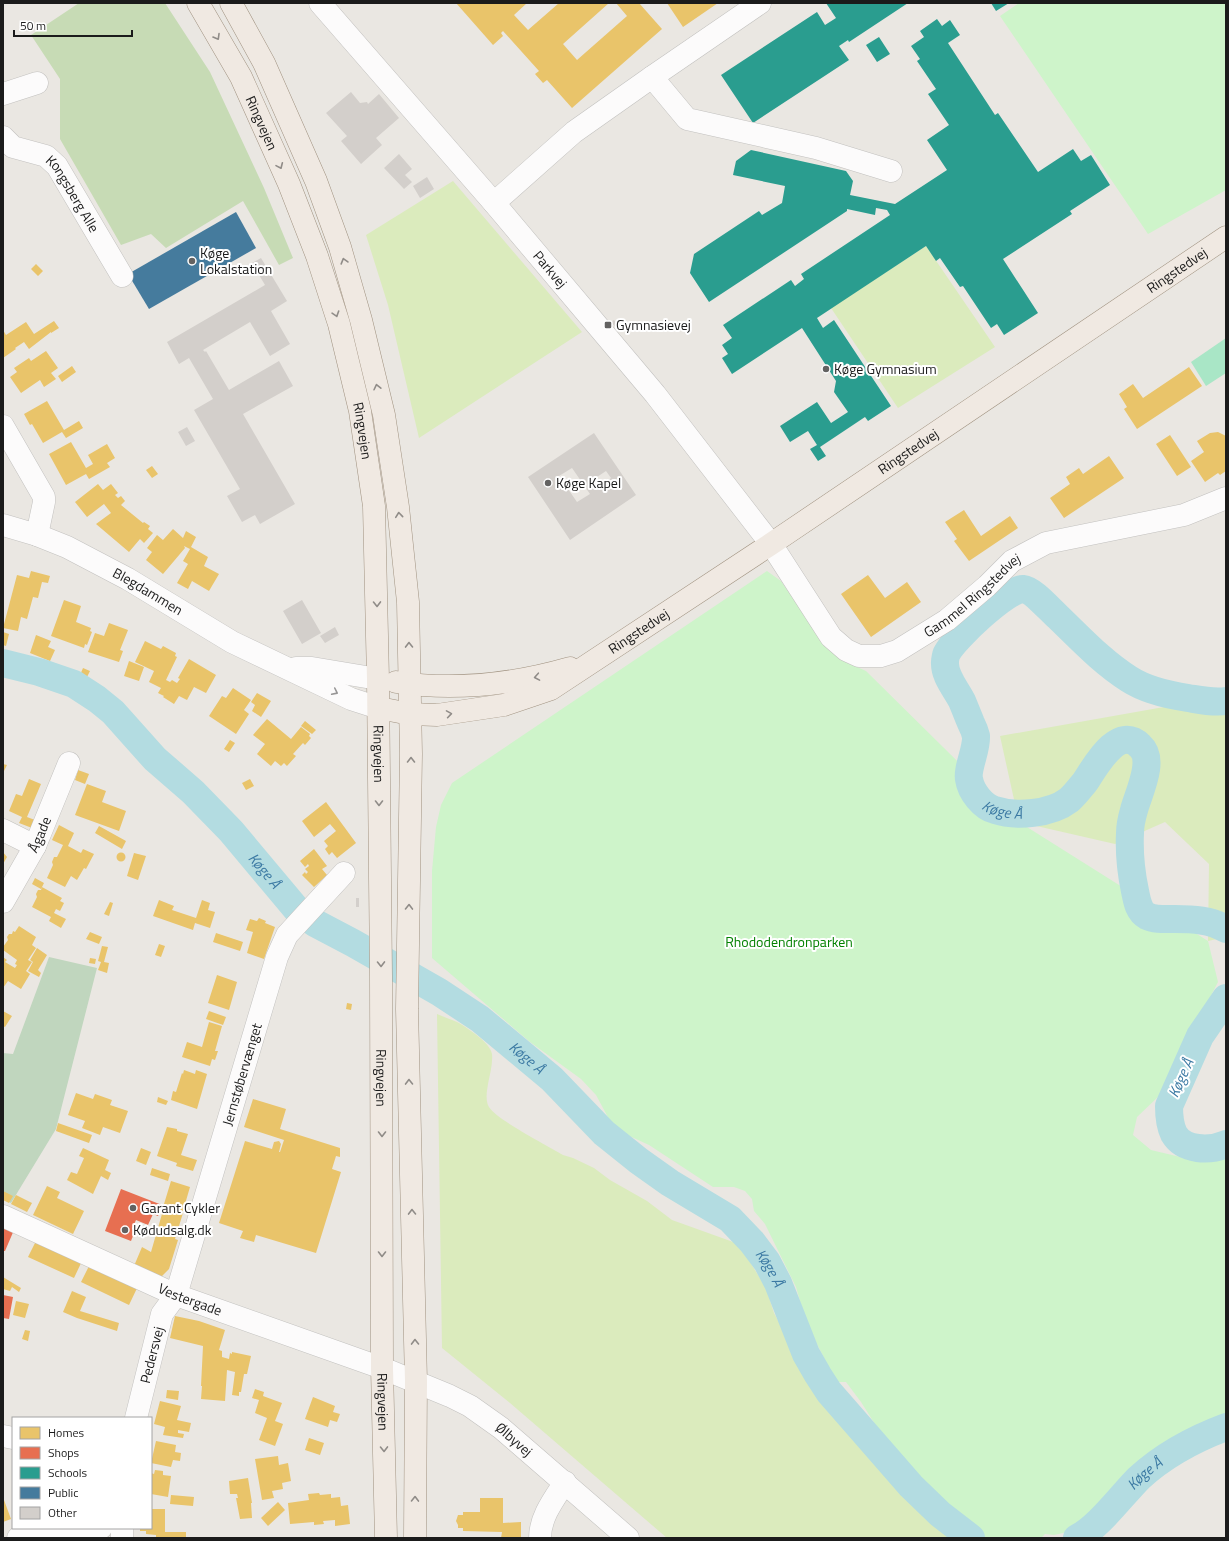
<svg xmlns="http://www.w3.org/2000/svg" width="1229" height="1541" viewBox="0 0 1229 1541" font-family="'Titillium Web',sans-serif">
<rect width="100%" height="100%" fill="#eae7e2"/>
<path fill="#dbebbd" d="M453 181 582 332 419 438 388 305 366 235Z
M926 246 995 347 898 408 831 308Z
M1226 696V937L1208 941 1209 864 1165 822 1115 844 1019 822 1000 736Z
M437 1014C443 1017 451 1019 457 1022 466 1027 491 1043 492 1054 493 1063 490 1074 488 1084 487 1091 485 1100 489 1107 497 1120 547 1145 563 1155L573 1158 594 1168 610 1180 647 1201 672 1220 736 1243 747 1257 766 1288 774 1313 782 1328 791 1353 823 1402 862 1447 900 1486 908 1501 930 1520 957 1538H667L510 1403 442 1348Z"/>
<path fill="#c7dbb5" d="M79 3H165L210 72 264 188 293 258 279 265 243 201 166 248 151 234 121 245 60 139V79L31 35Z"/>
<path fill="#c0d6be" d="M49 957 97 968 56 1129 11 1203 3 1199V1053L13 1054Z"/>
<path fill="#cef4ca" d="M1019 3H1226V190L1148 234 1000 16Z
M767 571 781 581 825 645 846 662 866 671 1019 822 1208 941 1218 982 1159 1096 1137 1117 1133 1135 1151 1150 1193 1160 1226 1150V1417L1161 1446 1138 1465 1080 1524 1068 1532 1054 1535 1045 1534 1042 1537 1035 1538H986L973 1530 963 1515 923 1485 910 1466 885 1440 861 1402 846 1382H838L833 1376 806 1322 796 1287 765 1224 754 1211 752 1199 745 1191 734 1187H713L649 1145 625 1134 610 1121 596 1095 581 1079 530 1042 432 958V871L436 827 441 805 452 783Z"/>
<path fill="#a9e6c6" d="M1226 338V373L1206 386 1191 362Z"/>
<path fill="#e9c46a" d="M456 3H527L514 15 528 30 559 3H609L563 44 577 60 627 16 616 3H639L662 29 572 108 547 80 543 83 535 74 539 71 503 31 501 33 503 36 493 45Z
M667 3H718L683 27Z
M36 264 43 271 38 276 31 269Z
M54 321 59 328 51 333V332L29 349 24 342 15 348 16 349 3 358V330L6 335 26 322 34 334Z
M46 351 58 368 51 373 56 379 44 387 40 380 21 393 10 377 17 372 14 368 29 358 31 361Z
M72 366 76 372 62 382 58 376Z
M1189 367 1202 386 1137 429 1124 409 1127 407 1119 394 1133 384 1143 398Z
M47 401 64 430 79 421 83 428 66 438 62 432 43 443 32 424 30 425 24 414Z
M1218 432 1226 436V471L1220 475 1218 473 1205 482 1191 461 1204 452 1197 441 1210 433Z
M1170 435 1191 467 1177 476 1156 444Z
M71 442 86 468 93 464 88 455 107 444 115 458 107 463 110 467 89 479 86 474 66 485 49 454Z
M1109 456 1124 478 1064 518 1050 498 1070 484 1066 477 1079 468 1083 474Z
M152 466 158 474 152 478 146 470Z
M3 476H4V498H3Z
M98 484 103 490 111 484 118 493 115 495 118 498 121 496 125 501 121 505 143 523 144 522 150 526 148 529 153 533 144 543 140 539 129 552 96 524 111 513 104 504 87 517 75 502Z
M964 510 981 536 1010 516 1018 528 969 561 954 541 957 539 945 522Z
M173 529 183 538 186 531 196 537 191 547 208 557 204 566 219 574 209 591 192 581 188 589 177 583 188 564 183 561 190 549 184 546 185 548 163 574 146 560 152 552 147 548 157 535 163 540Z
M31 571 50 576 48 583 42 582 38 598 33 597 27 619 21 617 18 631 3 628 17 575 29 578Z
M868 575 885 598 907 582 921 602 871 637 841 594Z
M64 600 81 606 76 622 91 628 90 631 92 632 87 645 85 644 84 648 51 636Z
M109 623 128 630 120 650 123 651 119 662 88 652 95 633 104 636Z
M3 632 9 634 6 646 3 645Z
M36 635 51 641 48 647 55 650 50 661 30 653Z
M145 641 161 649 163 646 176 653 175 656 177 657 166 680 170 682 172 680 177 683 180 679 178 678 189 659 216 675 206 693 194 687 187 700 179 696 174 704 163 697 164 696 158 693 161 688 149 682 154 671 135 662Z
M129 661 144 667 139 681 124 676Z
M83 668 90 671 86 679 80 675Z
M233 688 251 700 244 710 249 714 236 734 209 716 222 696 226 698Z
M257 693 271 701 261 717 252 711 255 705 251 702Z
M267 719 291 739 301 727 310 734 309 736 311 738 305 745 303 743 293 754 296 756 287 766 284 763 281 766 275 761 271 766 257 754 265 744 253 735Z
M305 721 316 730 312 734 301 726Z
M230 740 235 743 229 752 224 749Z
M3 764 7 765 3 773Z
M78 770 89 774 85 784 75 780Z
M29 779 41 784 27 817 35 820 32 828 19 823 22 817 9 811 16 794 22 796Z
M250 779 254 786 246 790 242 783Z
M87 784 106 791 102 802 126 811 119 831 75 815Z
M326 802 356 843 337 858 332 852 329 855 325 849 328 846 324 841 336 831 330 824 314 837 302 821Z
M59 825 74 833 68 846 81 853 83 849 94 854 86 869 84 868 77 880 71 876 65 887 47 878 53 865 52 862 54 857H57L63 845 52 840Z
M99 826 126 841 122 849 95 833Z
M314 849 327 866 322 869 327 875 314 887 302 875 305 872 306 874 308 872 305 869 309 866 308 864 305 867 300 861Z
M3 852 7 857 3 864Z
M116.5 857a4.5 4.5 0 1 1 9 0a4.5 4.5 0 1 1-9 0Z
M134 853 146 856 138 880 127 876Z
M35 878 44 883 41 889 32 884Z
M42 887 62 898 60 901 64 903 60 911 56 909 54 913 66 919 61 928 49 921 51 917 32 907 37 897 36 894 38 890H41Z
M159 900 174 906 172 910 196 918 202 900 210 903 208 910 215 912 210 928 195 923 193 930 153 916Z
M110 902 113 903 109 916 104 914Z
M259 918 266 921 265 923 275 927 264 959 247 953 253 932 246 930 250 919 257 921Z
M19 926 36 937 32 945 36 948 28 960 32 962 26 971 30 974 21 989 8 981 3 988V957L7 960 5 962 15 968 17 965 15 964 17 960 3 950V947L8 940 7 937 9 934H12L13 931 15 932Z
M90 932 102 937 99 944 86 939Z
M216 933 243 942 240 951 213 942Z
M159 944 165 946 161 957 155 955Z
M102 946 108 947 104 962 109 963 107 973 98 970 101 962 98 961Z
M37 948 47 955 38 970 41 973 39 977 28 971 34 960 33 962 30 960Z
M90 958 96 959 95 964 89 963Z
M217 975 237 982 229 1010 208 1003Z
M347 1003 352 1004 351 1010 346 1009Z
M3 1011 12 1016 5 1027 3 1026Z
M209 1011 226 1017 223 1025 206 1019Z
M209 1022 222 1026 215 1051H218L215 1060 212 1059 210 1066 182 1057 187 1042 202 1047Z
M184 1070 195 1074 196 1070 207 1074 197 1109 171 1100 173 1091 176 1092 182 1073 183 1074Z
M76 1093 93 1099 95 1094 112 1100 110 1105 128 1111 120 1133 103 1127 100 1135 82 1128 85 1121 68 1115Z
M158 1097 168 1101 166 1105 157 1102Z
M253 1099 286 1109 280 1129 340 1148V1157L336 1156 332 1169 341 1172 316 1253 256 1235 254 1242 240 1238 243 1231 219 1223 245 1141 272 1149 274 1142 279 1141 281 1144 279 1152H280L284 1140 244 1127Z
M58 1123 92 1135 89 1143 56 1131Z
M167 1127 177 1129V1131L188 1134 181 1155 197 1160 193 1171 176 1166 177 1163 157 1156Z
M83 1148 109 1160 105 1170 111 1173 108 1180 101 1176 93 1194 67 1180 71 1172 77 1174 84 1158 79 1156Z
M141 1148 151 1152 146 1165 136 1161Z
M152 1168 170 1174 168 1181 150 1175Z
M171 1181 190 1187 183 1211 164 1204Z
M47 1186 60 1192 57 1198 84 1211 73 1234 33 1215Z
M3 1191 13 1196 9 1203 3 1200Z
M16 1195 32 1203 27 1212 11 1204Z
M164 1207 183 1213 175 1239 178 1240 169 1269 162 1276H155L134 1266 142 1247 151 1252Z
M38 1237 83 1259 74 1278 28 1257Z
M91 1262 139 1284 129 1305 81 1282Z
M3 1277 21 1288 19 1292 12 1287 10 1291 3 1289Z
M72 1291 86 1297 80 1311 119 1323 117 1331 77 1318 63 1312Z
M16 1301 29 1304 25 1318 13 1315Z
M175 1316 199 1321 225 1330 219 1350 222 1351V1357L229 1359 230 1353 232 1354V1352L251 1356 247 1374H244L241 1392H239V1396L232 1395 235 1372 227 1370 225 1401 201 1399 202 1386H201L203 1346 170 1338Z
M25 1330 30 1331 28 1341 22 1339Z
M255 1389 264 1392 263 1396 282 1403 275 1421 283 1424 275 1446 259 1440 267 1418 255 1413 259 1400 252 1398Z
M167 1390 179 1391 178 1400 166 1398Z
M313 1397 335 1406 333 1412 340 1414 337 1422 330 1420 328 1427 305 1419Z
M160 1401 181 1406 177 1420 191 1423 189 1432 178 1430V1433L184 1434 183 1438 163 1435 165 1427 154 1424Z
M309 1438 324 1443 320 1455 305 1450Z
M156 1441 176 1445 175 1452 181 1453 180 1461 173 1460 171 1467 151 1463Z
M278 1456 279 1465 288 1463 291 1481 282 1483 283 1489 272 1491 274 1498 262 1500 255 1459Z
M155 1470 163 1471V1475L171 1476 168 1497 151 1494V1473L154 1474Z
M248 1478 252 1503H251L252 1518 240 1519 236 1498H238L237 1494H230L229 1481Z
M319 1493 320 1495 331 1494V1498L340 1497 341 1506 348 1505 350 1524 335 1526V1520L323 1521 324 1524 314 1525V1522L290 1524 288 1503 309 1500 308 1494Z
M171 1495 194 1497 193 1506 170 1504Z
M480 1498H503V1523L521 1522V1538H501L502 1532 463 1531V1528H458V1525L456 1521 458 1515H463V1512H480Z
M3 1500H4L11 1519 3 1522Z
M278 1502 285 1510 268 1526 261 1518Z
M151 1509H165V1532H186V1538H156V1535L146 1534V1531H140V1528H151Z"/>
<path fill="#e76f51" d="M121 1189 162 1205 158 1216 153 1214 148 1225 136 1220 132 1229 135 1231 131 1241 105 1231Z
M3 1225 14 1230 5 1251H3Z
M3 1295 13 1297 9 1319 3 1318Z"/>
<path fill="#2a9d8f" d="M826 3H908L849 42 848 40 839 46 849 60 753 123 721 75 817 12 825 25 836 18Z
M991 3H1009L996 11Z
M937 19 942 26 950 20 960 35 948 43 995 115 998 113 1038 172 1073 149 1081 161 1091 155 1110 185 1070 211 1072 214 1003 259 1038 313 1004 335 997 324 991 328 963 286 960 287 940 258 936 261 926 246 817 318 823 328 834 320 891 406 868 421 865 417 820 447 826 456 818 461 810 449 817 445 808 431 790 442 780 426 817 402 831 423 848 412 834 392 836 381 802 328 732 374 722 358 728 354 722 345 732 338 723 325 791 280 795 286 804 279 801 274 890 215 887 210 876 208 875 215 847 209V211L709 302 690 273 694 254 759 211 762 215 782 203 785 186 733 175 736 161 751 150 846 171 853 181 850 195 895 204 947 170 927 140 949 125 928 94 936 89 917 61 920 59 911 46 924 37 920 31Z
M879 37 890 54 877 62 866 45Z"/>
<path fill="#457b9d" d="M236 212 256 248 149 309 128 274Z"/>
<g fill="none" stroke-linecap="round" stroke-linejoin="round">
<g stroke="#b3dce1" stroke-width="28">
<path id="s1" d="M3 663 39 672 74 684 97 699 113 712 155 759 193 792 231 831 298 911 315 923 353 943 439 992 480 1019 552 1079 604 1133 639 1161 670 1183 730 1219 752 1242 767 1262 778 1283 806 1354 818 1375 829 1392 911 1486 940 1514 971 1538"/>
<path id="s2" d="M1226 701C1213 703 1200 700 1188 698 1168 695 1146 690 1129 679 1102 662 1080 638 1057 616 1049 609 1033 590 1023 589 1008 588 954 639 947 653 946 654 945 660 945 662 944 676 956 689 962 701 965 708 968 716 971 723 973 727 975 732 976 736 977 749 967 768 969 779 971 792 983 807 995 810 1016 817 1051 814 1069 800 1075 795 1080 788 1085 782 1095 767 1118 724 1140 746 1156 760 1138 794 1134 810 1132 817 1130 826 1130 833 1129 853 1131 872 1135 891 1137 900 1138 911 1147 916 1155 920 1166 919 1175 919 1193 919 1211 920 1226 929"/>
<path d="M1226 998 1200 1036 1169 1106C1169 1114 1170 1126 1174 1134 1184 1151 1210 1151 1226 1144"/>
<path id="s3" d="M1077 1538C1097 1529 1122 1495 1139 1478 1164 1455 1194 1439 1226 1427"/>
</g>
</g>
<path fill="#d3cfcb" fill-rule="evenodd" d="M351 92 360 103 367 102 368 104 379 94 399 118 376 138 382 145 361 164 341 141 347 136 326 113Z
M399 154 412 169 405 175 412 182 404 189 384 168Z
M427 177 434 189 420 198 413 186Z
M261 258 287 301 271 311 290 344 270 356 250 322 203 350 205 352 206 351 229 390 279 361 293 386 243 414 295 504 260 524 255 515 242 522 227 496 240 489 194 410 213 399 189 358 179 364 167 342 265 285 252 263Z
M614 320 619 327 617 329 611 322Z
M187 427 195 441 186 446 178 432Z
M594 433 636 495 570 540 528 477ZM572 468 590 494 577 502 559 476ZM606 471 611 478 600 486 594 479Z
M302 600 321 633 302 644 283 611Z
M335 627 339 635 325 643 320 636Z
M356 898H359V907H356Z"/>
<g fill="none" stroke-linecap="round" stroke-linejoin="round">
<g stroke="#c2c1bf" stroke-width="23">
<g id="minor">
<path id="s4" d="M320 3 494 203 655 394 771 544 831 637 846 650 859 656H881L897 651 947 620 987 586 1012 561 1046 543 1184 515 1226 498"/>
<path d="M652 77 687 119 816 148 891 171"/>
<path d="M3 94 37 83"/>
<path id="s5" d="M3 137 13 147 46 156 57 166 122 276"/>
<path d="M494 203 574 132 652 77 760 3"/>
<path d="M3 426 44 497V502L37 535"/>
<path id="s6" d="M3 525 37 535 67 547 128 579 232 642 351 699 379 708"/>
<path d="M296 668H312L378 679"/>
<path d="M3 830 35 846"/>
<path id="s7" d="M3 902 35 846 69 763"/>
<path id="s8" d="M3 1216 176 1295 382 1368 450 1396 470 1406 501 1428 628 1538"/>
<path id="s9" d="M136 1418 162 1314 176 1295 277 957 287 935 344 873"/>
<path d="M3 1436 13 1438"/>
<path d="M122 1528V1538"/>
<path d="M18 1538 101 1528"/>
<path d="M540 1538C540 1517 554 1499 565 1482"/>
</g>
</g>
<g stroke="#a09280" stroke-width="23">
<g id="major">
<path id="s10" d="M198 3 241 77 289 184 317 256 339 324 360 411 374 506 378 679 381 976 382 1368 386 1538"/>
<path d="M231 3 264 63 316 181 340 247 361 320 384 415 398 507 408 602 411 754 407 1009 416 1381 415 1538"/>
<path d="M396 682C454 691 514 684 570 668"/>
<path id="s11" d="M379 708 410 714 437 715 504 705 551 689 771 544 1226 237"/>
</g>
</g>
<use href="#minor" stroke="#fcfbfb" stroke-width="22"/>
<use href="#major" stroke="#f0e9e2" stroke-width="22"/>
</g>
<defs><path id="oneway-chevron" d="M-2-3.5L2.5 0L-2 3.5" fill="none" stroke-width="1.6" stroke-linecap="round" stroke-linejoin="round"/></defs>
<g stroke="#908c88">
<use href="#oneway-chevron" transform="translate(217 37) rotate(60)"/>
<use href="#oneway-chevron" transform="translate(280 166) rotate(66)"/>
<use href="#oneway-chevron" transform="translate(344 261) rotate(-106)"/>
<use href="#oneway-chevron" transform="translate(336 314) rotate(72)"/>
<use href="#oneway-chevron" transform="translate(377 387) rotate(-103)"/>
<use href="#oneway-chevron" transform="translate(399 515) rotate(-96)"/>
<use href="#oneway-chevron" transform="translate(377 604) rotate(89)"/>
<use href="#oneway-chevron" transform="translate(409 645) rotate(-91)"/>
<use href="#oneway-chevron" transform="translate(537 677) rotate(170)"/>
<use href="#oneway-chevron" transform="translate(449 714) rotate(-9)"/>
<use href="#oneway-chevron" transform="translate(411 760) rotate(-90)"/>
<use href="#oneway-chevron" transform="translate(379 803) rotate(90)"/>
<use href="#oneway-chevron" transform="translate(409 907) rotate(-89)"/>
<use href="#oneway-chevron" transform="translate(381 964) rotate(89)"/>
<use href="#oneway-chevron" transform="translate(409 1082) rotate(-91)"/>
<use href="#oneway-chevron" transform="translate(382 1134) rotate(90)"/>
<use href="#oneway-chevron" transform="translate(412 1212) rotate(-91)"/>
<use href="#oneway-chevron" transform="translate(382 1254) rotate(90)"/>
<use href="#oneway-chevron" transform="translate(415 1342) rotate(-91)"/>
<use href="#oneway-chevron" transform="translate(384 1449) rotate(89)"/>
<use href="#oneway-chevron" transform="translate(415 1499) rotate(-89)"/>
</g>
<use stroke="#979696" href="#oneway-chevron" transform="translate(335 692) rotate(26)"/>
<g fill="#636261" stroke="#fff" stroke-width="1.5">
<circle cx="192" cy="261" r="4"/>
<rect x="604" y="321" width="8" height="8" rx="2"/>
<circle cx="826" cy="369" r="4"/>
<circle cx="548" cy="483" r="4"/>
<circle cx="133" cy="1208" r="4"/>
<circle cx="125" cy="1230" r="4"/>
</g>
<g text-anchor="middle" stroke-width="4" stroke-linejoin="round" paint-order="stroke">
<g font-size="14" fill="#1b1b1b" stroke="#fff">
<text dy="5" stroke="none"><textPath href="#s10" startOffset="136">Ringvejen</textPath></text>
<text dy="5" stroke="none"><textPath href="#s5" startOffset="95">Kongsberg Alle</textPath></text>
<text dy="5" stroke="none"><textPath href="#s4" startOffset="352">Parkvej</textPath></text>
<text dy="5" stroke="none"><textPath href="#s11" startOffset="929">Ringstedvej</textPath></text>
<text dy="5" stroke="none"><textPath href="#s10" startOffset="461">Ringvejen</textPath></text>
<text dy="5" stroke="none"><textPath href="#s11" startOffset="605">Ringstedvej</textPath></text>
<text dy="5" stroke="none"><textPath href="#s6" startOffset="160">Blegdammen</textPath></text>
<text dy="5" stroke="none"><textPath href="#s4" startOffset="982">Gammel Ringstedvej</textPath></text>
<text dy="5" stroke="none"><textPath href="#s11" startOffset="281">Ringstedvej</textPath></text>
<text dy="5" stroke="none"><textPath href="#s10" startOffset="785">Ringvejen</textPath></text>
<text dy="5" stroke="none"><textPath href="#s7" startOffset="77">Ågade</textPath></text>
<text dy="5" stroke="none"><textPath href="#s9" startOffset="361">Jernstøbervænget</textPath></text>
<text dy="5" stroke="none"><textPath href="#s10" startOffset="1109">Ringvejen</textPath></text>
<text dy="5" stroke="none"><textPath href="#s8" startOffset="205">Vestergade</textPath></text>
<text dy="5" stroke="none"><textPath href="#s9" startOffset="65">Pedersvej</textPath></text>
<text dy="5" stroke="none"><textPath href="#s10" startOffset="1433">Ringvejen</textPath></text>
<text dy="5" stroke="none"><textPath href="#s8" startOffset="560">Ølbyvej</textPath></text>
</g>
<g font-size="14" fill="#1b1b1b" stroke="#fff" text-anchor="start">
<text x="200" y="258">Køge<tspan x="200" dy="16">Lokalstation</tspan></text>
<text x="616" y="330">Gymnasievej</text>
<text x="834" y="374">Køge Gymnasium</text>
<text x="556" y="488">Køge Kapel</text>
<text x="141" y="1213">Garant Cykler</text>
<text x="133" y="1235">Kødudsalg.dk</text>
</g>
<g font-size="14" fill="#038101" stroke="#fff">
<text x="789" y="947">Rhododendronparken</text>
</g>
<g font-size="15" font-style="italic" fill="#3b79a3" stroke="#fff">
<text dy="5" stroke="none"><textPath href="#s2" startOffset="525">Køge Å</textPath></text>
<text dy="5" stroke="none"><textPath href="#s1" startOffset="342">Køge Å</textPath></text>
<text dy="5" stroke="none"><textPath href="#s1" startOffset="667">Køge Å</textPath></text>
<text transform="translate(1181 1078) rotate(-66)" y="5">Køge Å</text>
<text dy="5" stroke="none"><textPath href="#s1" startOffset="991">Køge Å</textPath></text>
<text dy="5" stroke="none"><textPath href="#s3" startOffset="94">Køge Å</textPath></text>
</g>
</g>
<rect width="1229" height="1541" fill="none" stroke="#1b1b1b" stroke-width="8"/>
<rect x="12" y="1417" width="140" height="112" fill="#ffffff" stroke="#a4a4a4"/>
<rect x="20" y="1427" width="20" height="12" fill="#e9c46a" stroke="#a4a4a4"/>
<text x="48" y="1437" font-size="12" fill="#1b1b1b">Homes</text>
<rect x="20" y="1447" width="20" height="12" fill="#e76f51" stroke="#a4a4a4"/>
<text x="48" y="1457" font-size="12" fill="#1b1b1b">Shops</text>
<rect x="20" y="1467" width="20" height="12" fill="#2a9d8f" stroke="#a4a4a4"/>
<text x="48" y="1477" font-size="12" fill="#1b1b1b">Schools</text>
<rect x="20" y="1487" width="20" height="12" fill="#457b9d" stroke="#a4a4a4"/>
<text x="48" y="1497" font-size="12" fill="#1b1b1b">Public</text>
<rect x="20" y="1507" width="20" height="12" fill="#d3cfcb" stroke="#a4a4a4"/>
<text x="48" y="1517" font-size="12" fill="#1b1b1b">Other</text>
<path d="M14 30v6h118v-6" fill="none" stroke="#1b1b1b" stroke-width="2"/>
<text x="20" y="30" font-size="12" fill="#1b1b1b" stroke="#ffffff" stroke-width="3" paint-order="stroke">50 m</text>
</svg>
